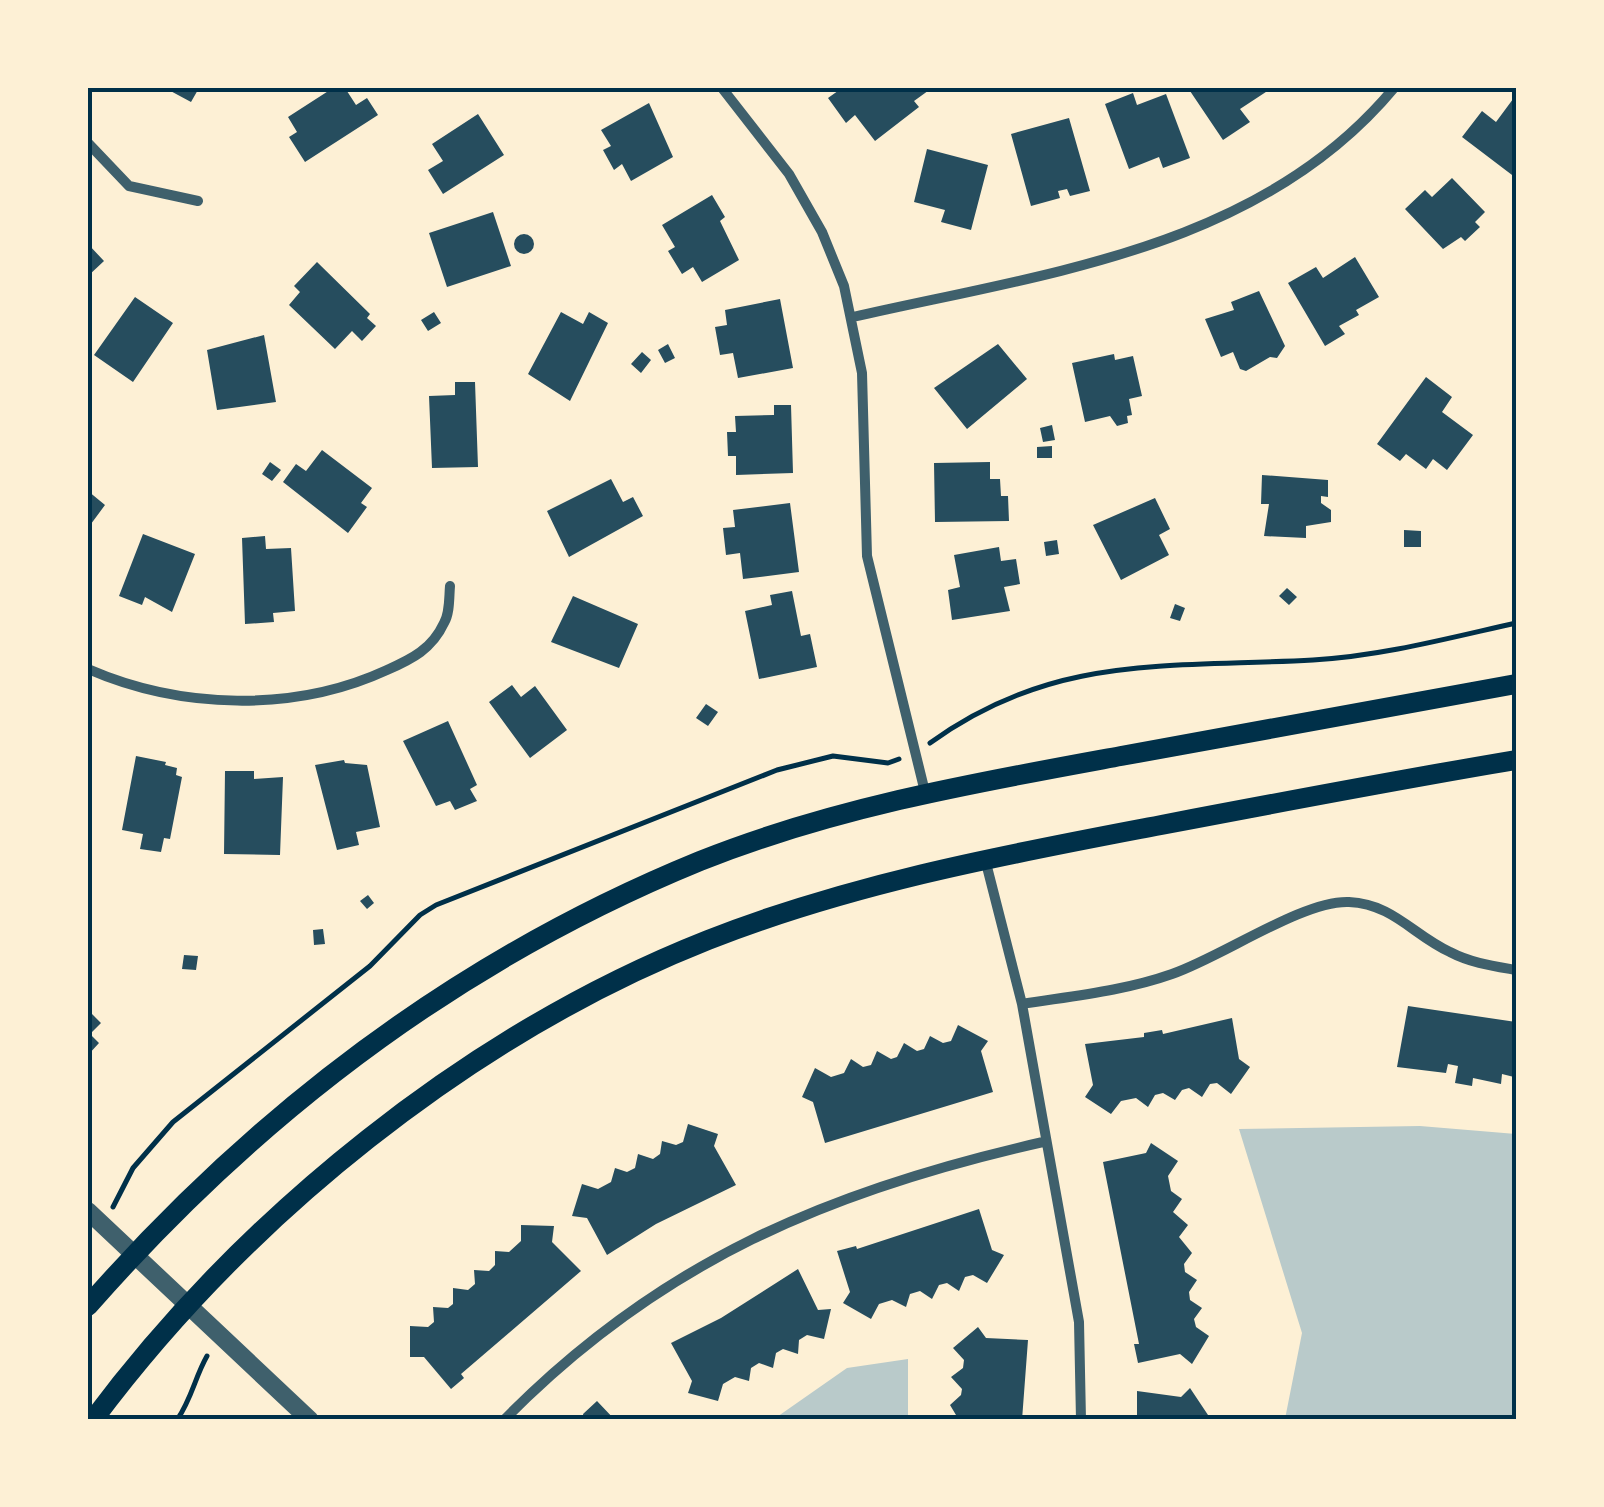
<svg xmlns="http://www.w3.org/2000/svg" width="1604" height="1507" viewBox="0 0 1604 1507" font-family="'Nunito Sans',sans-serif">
<rect width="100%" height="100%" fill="#fdf0d5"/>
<path fill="#b9caca" d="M1420 1126 1516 1134V1419H1285L1302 1333 1239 1129Z
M908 1359V1419H774L847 1368Z"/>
<path fill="#264d5e" d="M165 88H199L191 102Z
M333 88H345L356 105 367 98 378 115 305 162 289 137 297 132 288 117Z
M842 88H932L914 101 919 107 875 141 855 115 846 123 828 98Z
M1195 88H1272L1240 109 1250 122 1223 140 1190 91Z
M1133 93 1137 105 1166 94 1190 158 1163 168 1159 157 1129 169 1105 104Z
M1516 95V178L1462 137 1482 111 1496 122Z
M649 103 673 157 631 181 622 164 614 170 603 150 611 146 601 130Z
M478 114 504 155 443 194 428 170 443 161 432 144Z
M1069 118 1090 191 1070 196 1067 189 1058 191 1060 198 1031 206 1011 134Z
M927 149 988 165 971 230 941 222 945 210 914 202Z
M1452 178 1485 212 1475 222 1480 227 1465 241 1461 237 1443 249 1405 209 1425 190 1432 197Z
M712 195 725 217 720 221 739 260 702 282 693 267 682 274 668 251 675 247 662 225Z
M493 212 511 266 447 287 429 233Z
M514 244a10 10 0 1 1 20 0a10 10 0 1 1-20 0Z
M88 244 104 261 88 276Z
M1355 257 1379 297 1356 310 1359 315 1339 326 1345 334 1325 346 1288 283 1316 267 1323 278Z
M317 262 370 314 367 318 376 326 362 341 352 331 335 349 289 305 300 292 294 286Z
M1259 291 1285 346 1277 358 1270 357 1246 371 1240 369 1233 352 1221 357 1205 319 1234 310 1231 302Z
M135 297 173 323 133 382 94 355Z
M780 299 793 368 738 378 733 353 720 355 715 327 727 325 725 310Z
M434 312 441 323 428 331 421 320Z
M561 312 583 324 589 312 608 323 570 401 528 374Z
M264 335 276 402 217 410 207 350Z
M668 344 675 358 665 363 658 350Z
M998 344 1027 379 967 429 934 388Z
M642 352 651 360 641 373 631 364Z
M1114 354 1115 360 1133 356 1142 396 1129 399 1132 415 1127 416 1128 423 1117 426 1110 416 1085 422 1072 363Z
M1426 377 1452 397 1442 412 1473 435 1447 470 1433 459 1426 469 1406 454 1400 461 1377 444Z
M455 382H475L478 467 432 468 429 396 455 395Z
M774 405H791L793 473 736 475V456H728L727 432H736L735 416 774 415Z
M1052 425 1055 440 1043 442 1040 428Z
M1052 446V458H1037V447Z
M322 450 372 488 361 503 367 507 348 533 283 482 296 464 306 471Z
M270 462 281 470 272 481 262 474Z
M990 462V479H1000L1001 496H1008L1009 521 935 522 934 463Z
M1262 475 1328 480V497L1321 496V503L1331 510V522L1306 526V538L1264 536 1269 504H1261Z
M611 479 623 502 633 497 643 516 569 557 547 511Z
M88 491 105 505 88 528Z
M1155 498 1170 529 1159 535 1169 555 1121 580 1093 525Z
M790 503 799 572 743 579 740 553 726 555 723 528 735 527 733 510Z
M1404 530 1421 531V547H1404Z
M143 534 195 554 172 612 145 597 142 605 119 596Z
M265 536 266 549 291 548 295 611 273 613 274 622 245 624 242 538Z
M1057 540 1059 554 1046 556 1044 542Z
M999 547 1001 561 1016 559 1020 584 1004 587 1010 611 952 620 948 590 960 587 954 555Z
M1287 588 1297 597 1289 605 1279 596Z
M792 591 801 636 810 634 817 667 759 679 745 611 772 605 770 595Z
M573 596 638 624 619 668 551 642Z
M1175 604 1185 608 1180 621 1170 618Z
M512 685 521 697 535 686 567 730 530 758 489 702Z
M706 704 718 712 708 726 696 718Z
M448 721 477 785 470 789 477 801 455 810 450 801 436 806 403 741Z
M136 756 166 762 165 765 177 768 176 775 182 777 170 839 164 838 161 852 140 849 143 834 122 830Z
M344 760 345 763 367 765 380 827 356 832 359 845 337 850 315 765Z
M225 771H254V779L283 777 280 855 224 854Z
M368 895 374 903 367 909 360 901Z
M323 929 325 944 314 945 313 930Z
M184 955 198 956 196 970 182 969Z
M1408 1006 1516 1022V1088L1512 1087 1514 1077 1502 1074 1501 1084 1473 1078 1472 1086 1455 1083 1458 1066 1448 1064 1446 1073 1397 1067Z
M88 1010 101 1023 90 1034 99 1043 88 1055Z
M1232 1018 1239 1059 1250 1067 1231 1094 1217 1083 1210 1084 1202 1097 1189 1088 1182 1090 1175 1100 1163 1093 1155 1095 1148 1107 1136 1098 1121 1101 1111 1114 1085 1097 1093 1085 1085 1044 1144 1037V1033L1162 1030 1163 1034Z
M958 1025 988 1041 981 1051 993 1092 825 1143 813 1102 802 1097 815 1068 831 1077 844 1073 851 1059 863 1067 871 1065 877 1051 891 1059 897 1057 904 1043 917 1051 924 1049 930 1036 943 1043 951 1041Z
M688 1124 718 1134 714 1146 736 1185 656 1224 607 1255 587 1218 572 1216 582 1184 598 1189 611 1182 615 1168 627 1172 635 1168 638 1154 653 1159 660 1154 662 1141 676 1145 683 1142Z
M1151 1143 1178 1161 1168 1176 1171 1191 1182 1199 1173 1212 1188 1225 1179 1237 1192 1253 1184 1264 1185 1272 1197 1280 1189 1292 1190 1300 1202 1308 1194 1319 1196 1327 1209 1336 1192 1364 1180 1354 1138 1363 1134 1344H1139L1103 1162 1146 1153Z
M979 1209 992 1250 1004 1255 987 1283 973 1275 965 1277 959 1291 947 1283 939 1285 932 1299 920 1291 910 1294 906 1307 892 1300 879 1304 871 1319 843 1303 850 1292 837 1251 856 1246 857 1249Z
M521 1225 554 1226 552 1242 581 1271 461 1374 464 1378 451 1389 424 1357H410V1326L428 1327 434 1322 433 1307 448 1308 453 1304V1288L468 1290 475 1284 474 1270 489 1271 495 1265V1251L509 1252 521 1241Z
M798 1269 818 1310 831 1309 824 1339 807 1335 799 1340 798 1354 783 1349 776 1353 773 1368 759 1363 751 1368 749 1381 735 1377 723 1384 718 1401 688 1393 692 1381 671 1343 721 1318Z
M978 1327 986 1338 1028 1340 1022 1420H959L950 1405 961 1395 962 1389 951 1377 963 1368 964 1360 953 1348Z
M1190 1388 1208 1415 1202 1420H1137V1391L1181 1397Z
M597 1401 615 1420H584L583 1414Z"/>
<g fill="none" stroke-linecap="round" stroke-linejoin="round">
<path stroke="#003049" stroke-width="5" d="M930 743C1054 653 1169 668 1313 660 1382 656 1449 638 1516 623
M113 1207 133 1168 173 1122 370 966 420 915 436 905 777 770 833 756 888 763 899 759
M177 1420C192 1398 195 1377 207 1356"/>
<path stroke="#3f606c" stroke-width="10" d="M722 88 789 174 822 232 844 286 862 373 867 556 925 792
M88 143 129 186 198 201
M853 317C1045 273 1260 249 1394 88
M88 669C180 709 294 713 387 670 412 659 432 649 444 623 450 613 449 597 450 586
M985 859 1022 1004 1079 1322 1081 1420
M1022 1004C1072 996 1124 991 1172 974 1222 957 1303 900 1349 902 1393 904 1413 935 1450 952 1471 963 1493 966 1516 970
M504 1420C660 1261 830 1190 1043 1142"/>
<path stroke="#3f606c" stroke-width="18" d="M88 1211 310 1420"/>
<path stroke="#003049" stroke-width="20" d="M88 1306C258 1112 460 959 700 861 835 807 979 782 1121 756 1253 732 1385 708 1516 684
M93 1420C245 1216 470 1034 708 940 848 885 993 857 1140 829 1266 805 1391 781 1516 760"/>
</g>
<rect width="1604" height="1507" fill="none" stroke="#fdf0d5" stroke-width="180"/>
<rect x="90" y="90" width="1424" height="1327" fill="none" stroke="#003049" stroke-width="4"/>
</svg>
